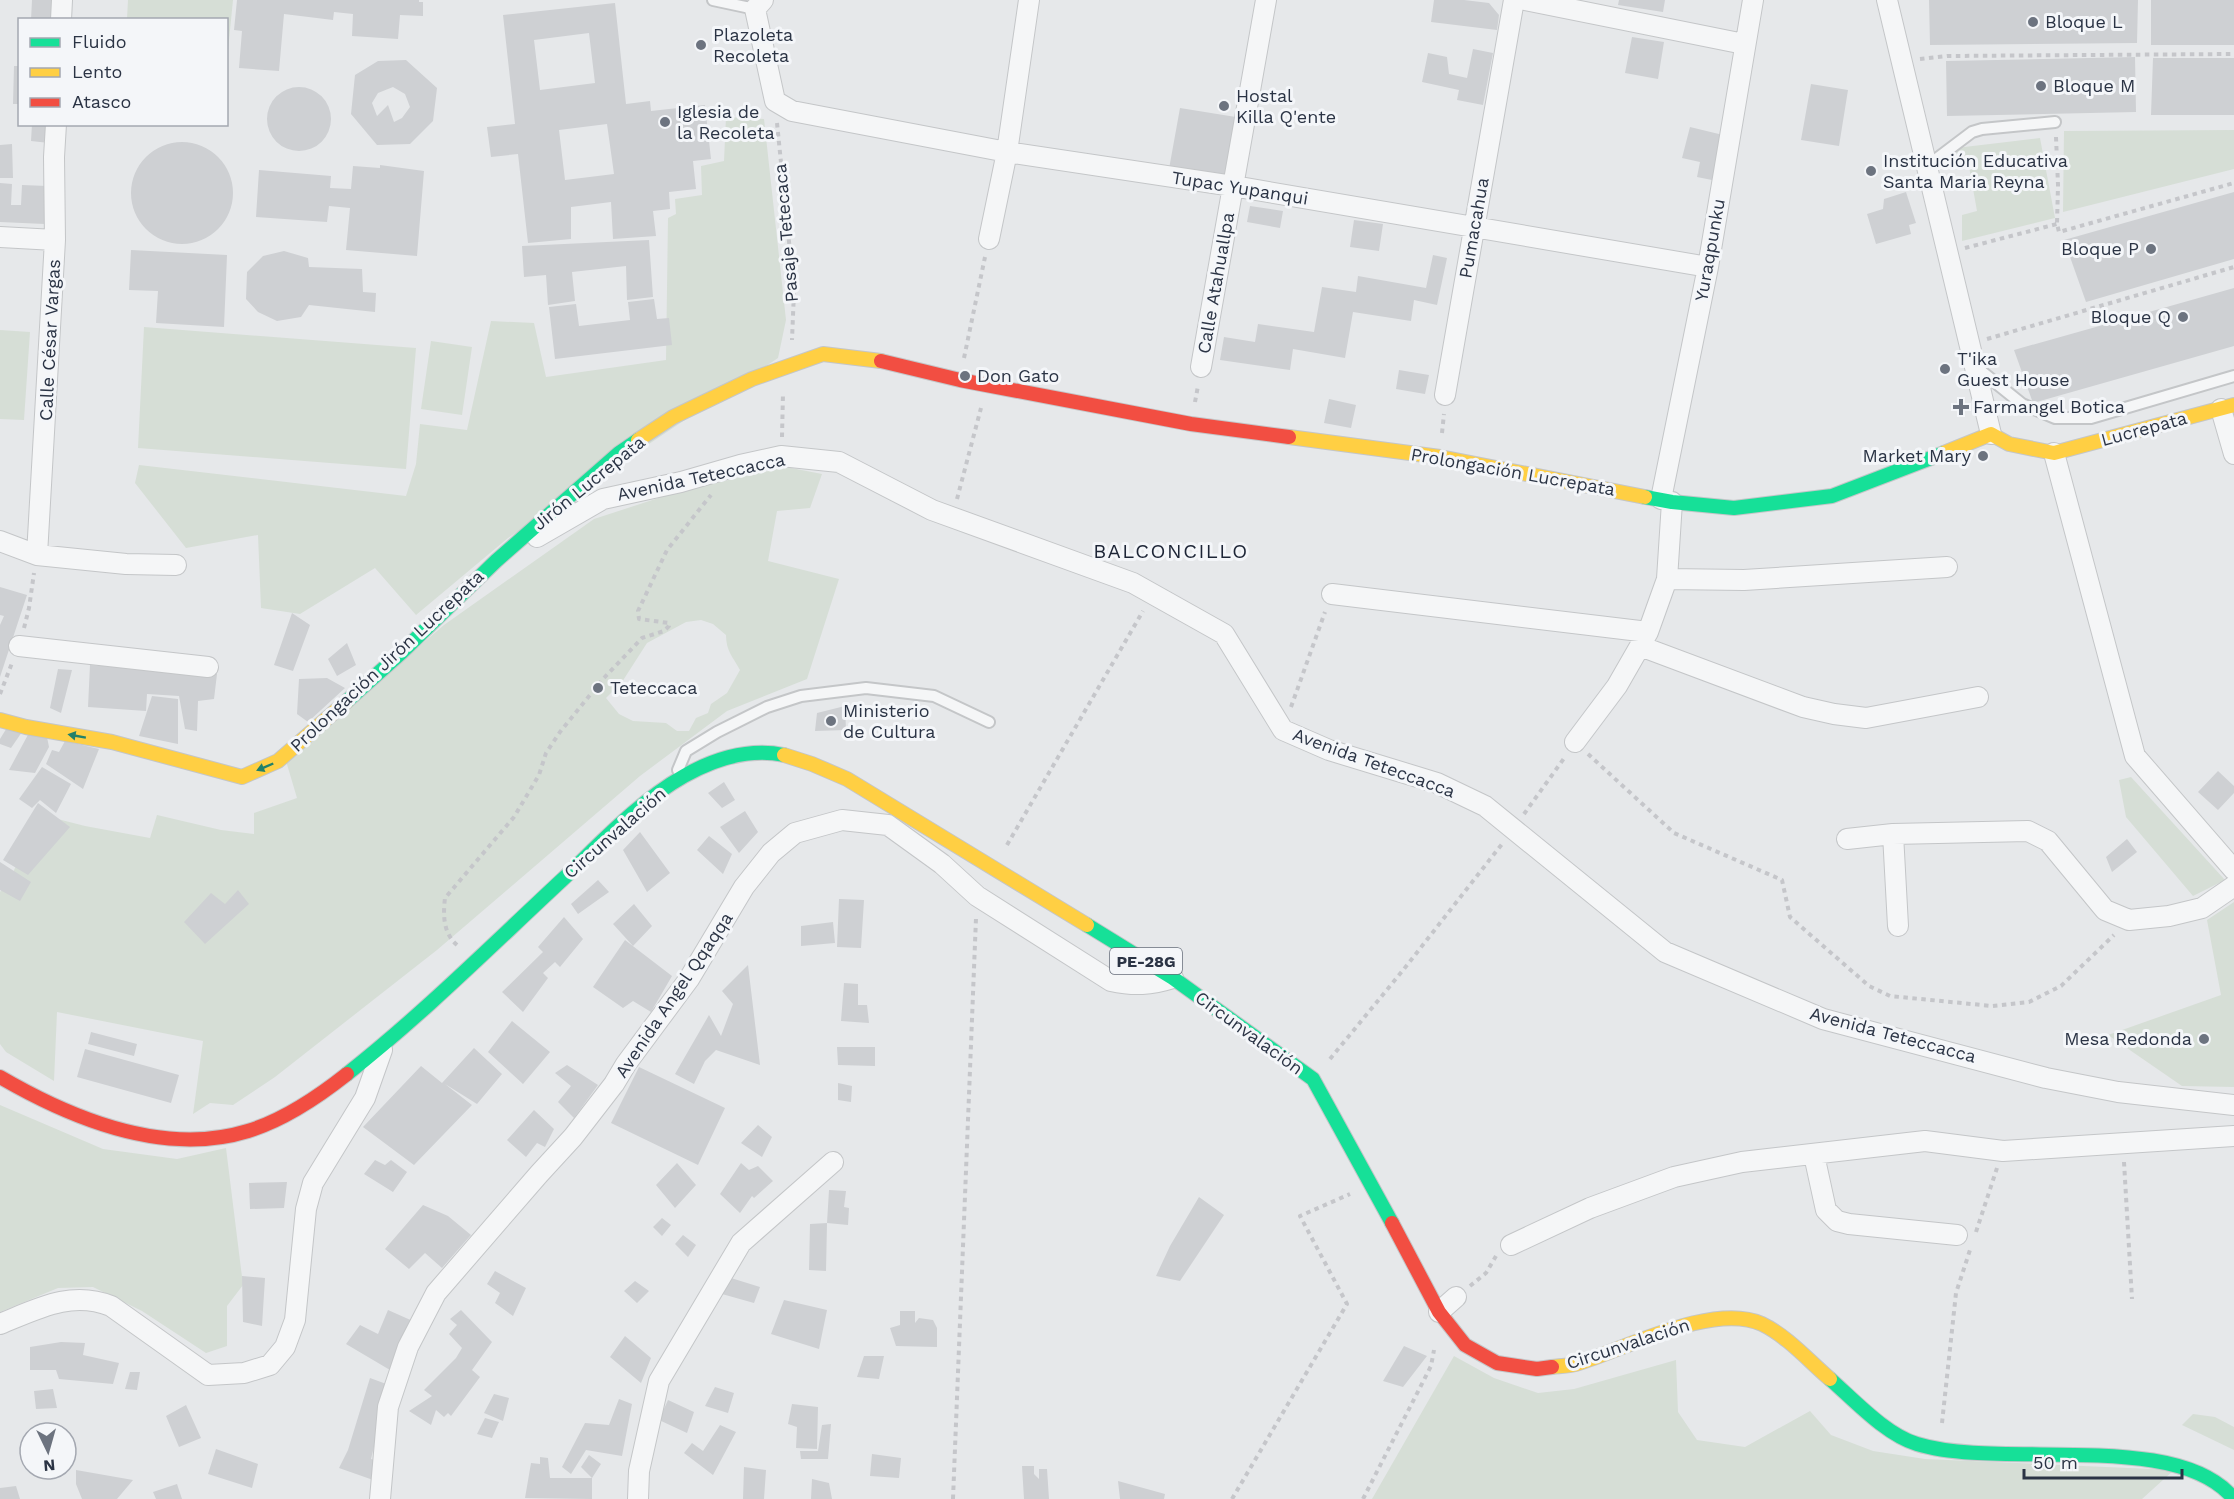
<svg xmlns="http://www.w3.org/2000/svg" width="2234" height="1499" viewBox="0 0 2234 1499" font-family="'Work Sans',sans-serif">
<rect width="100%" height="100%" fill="#e6e8ea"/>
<path fill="#d6ded6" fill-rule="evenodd" d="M128 0H233L227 60 226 20 127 19Z
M726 117 764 119 786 320 778 358 508 538 416 615 375 568 300 614 261 608 258 535 186 548 135 483 139 465 406 496 416 464 420 424 467 430 491 321 534 323 546 377 666 360 668 218 676 214 675 199 702 195 701 166 724 161Z
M2234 130V169L2063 212 2064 131Z
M2040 138 2055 218 1962 241V215L1977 211 1968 161 1957 158 1956 148Z
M144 327 416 348 406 469 138 448Z
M0 330 30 332 24 420 0 419Z
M431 341 472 347 462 415 421 409Z
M786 467 822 474 810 508 777 511 768 561 839 579 807 679 727 711 640 776 437 950 275 1077 233 1105 210 1103 193 1114 203 1041 57 1012 54 1081 6 1052 0 1044V892L12 875 38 814 85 826 150 838 157 815 221 830 254 834V813L297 798 286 761 444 625 594 519 680 491ZM701 620 713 624 726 635C726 651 733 657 740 670L727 693 711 704 708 713 696 718 689 731H677L666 723 633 721 619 714 606 698 622 682 647 643 686 622Z
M2131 777 2225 880 2193 896 2126 817 2119 780Z
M2234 902V1087L2182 1086 2108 1035 2221 995 2207 920Z
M0 1105 103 1149 177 1159 226 1148 243 1285 227 1306V1346L206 1353 142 1311 93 1287 58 1288 0 1312Z
M1454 1356 1494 1378 1538 1393 1574 1389 1676 1360 1678 1412 1697 1440 1745 1447 1810 1411 1831 1435 1873 1451 1925 1459 2174 1470 2142 1499H1372Z
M2193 1414 2215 1417 2234 1427V1450L2182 1425Z"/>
<path fill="#ced0d3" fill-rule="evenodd" d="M32 0H58L57 20H31Z
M237 0H419V2H423V16L400 15 398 39 352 36 353 14 334 12 333 20 284 14 279 71 239 68 242 31 234 30Z
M1434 0H1464L1489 3 1499 15 1497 30 1431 22Z
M1619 0H1665L1663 12 1618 5Z
M1929 0H2138L2137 43 1930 45Z
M2151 0H2234V45H2151Z
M615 3 626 104 650 101 651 111 705 105 711 159 693 161 696 189 669 192 670 209 653 211 656 236 613 239 611 202 571 207V239L528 243 518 154 491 157 487 127 515 124 503 15ZM589 33 595 83 540 90 534 40ZM607 124 614 174 565 180 559 130Z
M1632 37 1664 42 1658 79 1625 73Z
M1473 49 1493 53 1483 105 1457 100 1459 90 1422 82 1428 53 1447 57 1449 74 1467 78Z
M2135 57 2136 112 1947 116 1946 61Z
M2153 58H2234V115H2151Z
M406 60 437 88 433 121 410 144 377 145 351 114 355 75 378 61ZM393 87 405 94 410 107 402 118 394 122 388 105 377 116 372 103 378 93Z
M14 66H20V104H13Z
M1811 84 1848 90 1839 146 1801 140Z
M267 119a32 32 0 1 1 64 0a32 32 0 1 1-64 0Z
M1180 108 1242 118 1231 179 1169 169Z
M32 124H50L49 143 31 141Z
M1690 127 1723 135 1712 180 1697 177 1700 162 1682 158Z
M131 193a51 51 0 1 1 102 0a51 51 0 1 1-102 0Z
M12 144 13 178H0V145Z
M380 165 424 171 417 256 346 250 350 208 329 206 327 222 256 217 259 170 331 176 330 188 351 189 353 166 380 168Z
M0 183 12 184 11 205H21L22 185 47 186 45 224 0 222Z
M1906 192 1916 223 1909 225 1911 234 1876 244 1867 214 1883 209 1884 199Z
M2234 192V259L2086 302 2064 240Z
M1250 206 1283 211 1280 228 1247 222Z
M1354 220 1383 224 1379 251 1350 247Z
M649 240 653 297 627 300 626 266 572 272 575 301 548 305 546 275 524 277 522 246Z
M131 250 227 255 224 327 156 323 158 291 129 290Z
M284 251 308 258 309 267 362 269 363 292 376 293 375 312 309 305 301 317 277 321 258 312 246 299 247 272 263 256Z
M1433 255 1447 258 1437 305 1414 300 1411 321 1353 312 1345 358 1293 349 1290 370 1220 360 1224 337 1255 342 1258 324 1314 332 1322 287 1356 292 1358 276 1426 288Z
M2234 288V346L2033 403 2014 350Z
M654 299 657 319 669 318 672 345 555 359 549 307 576 304 579 326 630 320 628 302Z
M1399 370 1429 375 1425 394 1396 389Z
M1329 399 1356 405 1351 428 1324 423Z
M0 587 27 595 0 677V625L4 616 0 615Z
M292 613 310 625 293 671 274 665Z
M347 643 356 665 337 676 328 659Z
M90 665 217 674 214 699 198 701 197 731 185 729 179 696 147 694 146 711 88 707Z
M58 669 72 670 61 713 50 708Z
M327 678 345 688 308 722 297 714 299 679Z
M152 696 178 699V744L139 736Z
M845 706 846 730 815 731 817 713Z
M8 726 22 732 11 748 0 744V739Z
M30 731 47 737 49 747 35 773 9 770Z
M65 741 99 749 83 789 46 764 52 750 59 752Z
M42 767 71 784 56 813 40 800 41 799 32 808 19 799Z
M2218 771 2234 786V793L2218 810 2198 792Z
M724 782 735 800 722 808 708 793Z
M38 803 70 827 28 875 3 860Z
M745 811 758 832 739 853 720 827Z
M640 832 670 873 647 892 623 850Z
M709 836 732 854 723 874 697 850Z
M2127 839 2137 852 2112 872 2106 857Z
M0 862 31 882 20 901 0 890Z
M598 880 609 892 578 914 571 904Z
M238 890 249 904 205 944 184 922 211 893 225 904Z
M839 899 864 900 861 948 837 947Z
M634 904 652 926 633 946 613 924Z
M564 917 583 939 560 967 555 962 543 973 548 978 523 1012 502 992 543 952 538 947Z
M833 922 835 943 801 946V926Z
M625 940 672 976 651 1012 633 1001 623 1008 593 987Z
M748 965 760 1065 716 1050 705 1061 694 1084 675 1074 709 1015 721 1036 733 1004 722 991Z
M844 983 858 984V1005H867L869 1023 841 1021Z
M512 1021 550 1052 523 1084 488 1052Z
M91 1032 137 1044 134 1056 88 1044Z
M837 1047H875V1066L838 1065Z
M474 1048 502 1074 477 1104 445 1084 472 1105 414 1165 363 1127 421 1066 442 1083Z
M85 1049 179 1075 171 1103 77 1077Z
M567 1065 598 1085 574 1118 558 1102 571 1086 555 1073Z
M639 1067 725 1108 698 1165 611 1123Z
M838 1083 852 1086 851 1102 838 1100Z
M534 1110 554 1129 545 1147 537 1143 526 1157 507 1140Z
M758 1125 772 1137 762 1157 741 1143Z
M375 1160 385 1165 391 1160 407 1172 393 1192 364 1174Z
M677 1163 696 1185 675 1208 656 1185Z
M741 1163 749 1170 758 1166 773 1181 754 1198 752 1196 740 1213 720 1194Z
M287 1182 284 1208 250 1209 249 1183Z
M829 1190 846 1191 844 1207 849 1208 848 1225 827 1223 826 1271 809 1270 810 1224 827 1223Z
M1199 1197 1224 1215 1180 1281 1156 1276 1170 1246Z
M423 1205 448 1216 471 1235 442 1268 425 1253 409 1269 385 1249Z
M662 1218 671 1225 662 1236 653 1227Z
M683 1235 696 1245 688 1257 675 1244Z
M495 1271 526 1288 513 1316 495 1303 500 1293 487 1284Z
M242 1276 265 1278 262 1326 243 1322Z
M731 1278 760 1287 754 1303 722 1294Z
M635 1281 649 1291 637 1303 624 1291Z
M784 1300 827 1310 819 1349 771 1334Z
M388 1310 415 1322 390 1370 346 1344 360 1325 378 1334Z
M461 1310 492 1342 472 1370 480 1377 451 1416 448 1413 444 1417 436 1410 431 1425 409 1411 432 1396 424 1390 456 1358 462 1348 449 1334 457 1325 450 1319Z
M900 1311H915V1323L919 1318 933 1320 937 1328V1347L896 1346 890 1328 900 1325Z
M625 1336 651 1358 641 1383 610 1357Z
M61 1342 85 1343 83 1355 119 1363 113 1384 59 1379 56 1370H30V1347Z
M1404 1346 1427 1356 1403 1387 1383 1381Z
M864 1356H884L879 1379 857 1377Z
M130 1372H140L137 1390 125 1389Z
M370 1378 389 1385 371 1459 378 1461 376 1481 339 1468 348 1450Z
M715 1387 734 1393 728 1413 705 1406Z
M53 1389 57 1408 36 1409 34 1391Z
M494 1394 509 1398 503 1421 484 1413Z
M619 1399 632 1404 622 1456 586 1450 571 1474 562 1467 585 1423 609 1425Z
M668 1400 694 1412 687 1433 659 1420Z
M792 1404 818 1407 817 1449 796 1448 797 1427 788 1424Z
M186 1405 201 1438 179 1447 166 1416Z
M485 1418 499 1422 492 1438 477 1434Z
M831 1424 828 1459H801L800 1451H818L822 1425Z
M720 1425 736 1432 713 1475 684 1453 692 1443 703 1451Z
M216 1449 258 1464 252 1488 208 1474Z
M872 1454 901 1458 899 1478 870 1476Z
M589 1455 601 1464 592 1478 581 1467Z
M540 1457 548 1458 550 1478H592V1499L525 1498 531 1463 540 1464Z
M1022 1466H1034V1474L1039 1479V1469H1047L1049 1499H1024Z
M744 1467 766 1470 764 1499H743Z
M76 1470 133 1480 117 1499H82L76 1484Z
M812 1479 829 1483 832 1499H811Z
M1118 1481 1165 1494 1164 1499H1120Z
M177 1484 182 1499H156L153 1492Z
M16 1486 20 1499H0V1488Z"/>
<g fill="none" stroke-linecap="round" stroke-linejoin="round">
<g stroke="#c4c6c8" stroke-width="14">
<path id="lane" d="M713 0 755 9
M1927 166 1972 132 1982 129 2055 122
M1976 367 2022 404 2055 418H2091L2234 376
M678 770 686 751 717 732 767 707 801 696 866 688 934 696 989 722"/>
</g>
<g stroke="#c4c6c8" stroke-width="22">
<path id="street" d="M763 0 755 9 775 101 792 111 1007 152 1233 186 1708 267
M1525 0 1744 44
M1887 0 1991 434
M61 20 62 0
M0 237 55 240
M989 239 1007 152 1029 0
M1201 367 1266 0
M1445 395 1514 0
M2221 409 2234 454
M2054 453 2135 756 2234 870
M1661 499 1708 267 1753 0
M537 537 603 499 681 482 740 465 781 456 839 462 932 510 1133 583 1224 634 1283 730 1329 750 1437 783 1485 806 1665 952 1823 1019 2046 1078 2118 1092 2234 1105
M0 541 37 555 126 564 176 565
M37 555 55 240 54 157 56 124
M1667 579 1744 580 1947 567
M1332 594 1648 632
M19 646 208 667
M1640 646 1803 707 1834 714 1866 718 1978 697
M1575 742 1617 686 1648 632 1667 579 1672 502
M1893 834 1898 926
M1847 839 1893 834 2028 831 2048 841 2105 910 2129 920 2169 916 2202 908 2234 886
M1814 1155 1826 1210 1837 1221 1849 1224 1957 1235
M1511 1245 1590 1208 1674 1177 1742 1162 1925 1141 2003 1151 2234 1136
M1439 1312 1456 1297
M0 1324C37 1309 71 1290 111 1306L208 1375 244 1373 270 1365 285 1347 295 1320 306 1209 313 1183 365 1098 382 1050
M380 1499 388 1407 408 1347 436 1293 539 1174 573 1137 614 1084 626 1064 689 979 744 887 771 853 795 833 842 820 888 825 942 864 977 896 1111 981C1134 986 1151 985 1173 978
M638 1499 639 1471 659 1381 741 1243 833 1162"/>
</g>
<g stroke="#c4c6c8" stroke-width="16">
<path id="fast" d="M1645 497 1672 502 1734 508 1832 496 1944 453
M347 701 402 652 496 561 619 453 638 440
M1087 925 1173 978 1313 1079 1392 1223
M347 1074C423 1014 492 945 563 879 601 843 638 802 684 776 714 759 749 748 784 755
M1830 1379C1854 1400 1886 1435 1917 1444 2001 1470 2178 1429 2234 1499"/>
</g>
<g stroke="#c4c6c8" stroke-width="16">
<path id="slow" d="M1289 437 1440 457 1645 497
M638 440 673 417 752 379 823 354 881 361
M1944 453 1991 434 2009 444 2054 453 2234 405
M0 720 26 727 112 742 242 777 278 761 347 701
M784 755 812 764 847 779 1087 925
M1552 1367C1560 1366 1570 1366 1579 1363 1627 1348 1714 1302 1762 1324 1787 1336 1809 1361 1830 1379"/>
</g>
<g stroke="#c4c6c8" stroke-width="16">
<path id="jam" d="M881 361 960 380 1191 424 1289 437
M0 1077C72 1119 164 1157 248 1131 284 1120 318 1097 347 1074
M1392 1223 1439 1312 1465 1345 1497 1363 1537 1369 1552 1367"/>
</g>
<path stroke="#c5c6ca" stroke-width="4" stroke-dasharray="4.5 4.5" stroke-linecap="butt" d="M1920 59 1947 56 2234 54
M777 123 794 291 792 340
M2056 137 2058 185 2057 224 2059 232 2234 183
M1965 248 2057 224
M1987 339 2234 267
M964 358 985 257
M1195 402 1198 386
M1442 433 1444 414
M782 437 783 393
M957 499 981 408
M24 628 29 608 34 573
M0 694 12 663
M1291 707 1325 612
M1588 754 1674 833 1782 880 1790 917 1869 986 1890 996 1992 1006 2029 1002 2061 986 2114 935
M1524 814 1565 757
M1007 845 1143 611
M457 945C443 933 443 915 445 898L514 817 539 775 546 753 560 732 603 679 642 638 664 631 669 626V623L639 619 638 611 667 550 711 495
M1330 1059 1404 969 1502 844
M2124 1162 2132 1299
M1976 1232 1997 1168
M1470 1286 1486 1273 1496 1256
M1942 1423 1956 1293 1970 1250
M953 1499 976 918
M1232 1499 1347 1304 1300 1216 1350 1194
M1363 1499 1431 1366 1434 1350"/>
<use href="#lane" stroke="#f5f6f7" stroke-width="10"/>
<use href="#street" stroke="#f5f6f7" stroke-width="20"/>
<use href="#fast" stroke="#16e098" stroke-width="14"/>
<use href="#slow" stroke="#ffcf43" stroke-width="14"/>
<use href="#jam" stroke="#f24e42" stroke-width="14"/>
</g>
<defs><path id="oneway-solid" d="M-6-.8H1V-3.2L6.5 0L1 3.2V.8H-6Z" transform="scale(1.5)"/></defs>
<g fill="#22816a">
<use href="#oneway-solid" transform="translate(77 736) rotate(-170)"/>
<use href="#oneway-solid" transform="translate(265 767) rotate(157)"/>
</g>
<g fill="#6c737f" stroke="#f4f6f9" stroke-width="2">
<circle cx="2033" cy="22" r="6"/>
<circle cx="701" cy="45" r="6"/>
<circle cx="2041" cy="86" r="6"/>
<circle cx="1224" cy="106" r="6"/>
<circle cx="665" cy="122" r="6"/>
<circle cx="1871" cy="171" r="6"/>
<circle cx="2151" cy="249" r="6"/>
<circle cx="2183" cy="317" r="6"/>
<circle cx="1945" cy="369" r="6"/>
<circle cx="965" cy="376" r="6"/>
<path d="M1958 398h6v6h6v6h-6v6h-6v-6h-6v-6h6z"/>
<circle cx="1983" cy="456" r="6"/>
<circle cx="598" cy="688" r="6"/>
<circle cx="831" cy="721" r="6"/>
<circle cx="2204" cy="1039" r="6"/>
</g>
<g text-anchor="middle" stroke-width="6" stroke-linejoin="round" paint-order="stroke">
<rect fill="#f4f6f9" stroke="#676e7b" stroke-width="1.5" x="1110" y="948" width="72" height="26" rx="4.5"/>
<g font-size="16" font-weight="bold" fill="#2b3445">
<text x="1146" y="967">PE-28G</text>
</g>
<g font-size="18" fill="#2b3445" stroke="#f4f6f9" text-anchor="start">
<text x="2045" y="28">Bloque L</text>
<text x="713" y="41">Plazoleta<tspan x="713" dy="21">Recoleta</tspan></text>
<text x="2053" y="92">Bloque M</text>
<text x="1236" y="102">Hostal<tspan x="1236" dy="21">Killa Q'ente</tspan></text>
<text x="677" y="118">Iglesia de<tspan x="677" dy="21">la Recoleta</tspan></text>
<text x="1883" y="167">Institución Educativa<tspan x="1883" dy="21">Santa Maria Reyna</tspan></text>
<text x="2139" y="255" text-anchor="end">Bloque P</text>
<text x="2171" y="323" text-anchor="end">Bloque Q</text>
<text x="1957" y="365">T'ika<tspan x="1957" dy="21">Guest House</tspan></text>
<text x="977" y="382">Don Gato</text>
<text x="1973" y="413">Farmangel Botica</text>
<text x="1971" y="462" text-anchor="end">Market Mary</text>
<text x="610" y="694">Teteccaca</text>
<text x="843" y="717">Ministerio<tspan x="843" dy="21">de Cultura</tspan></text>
<text x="2192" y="1045" text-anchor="end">Mesa Redonda</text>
</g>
<g font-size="18" fill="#2b3445" stroke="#f4f6f9">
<text transform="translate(1240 188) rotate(9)" y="6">Tupac Yupanqui</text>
<text transform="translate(1474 228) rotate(-80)" y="6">Pumacahua</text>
<text transform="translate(786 233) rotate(-95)" y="6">Pasaje Tetecaca</text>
<text transform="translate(1710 250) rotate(-80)" y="6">Yuraqpunku</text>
<text transform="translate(1216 283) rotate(-80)" y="6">Calle Atahuallpa</text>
<text transform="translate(50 340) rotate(-87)" y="6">Calle César Vargas</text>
<text transform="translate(2144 429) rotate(-15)" y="6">Lucrepata</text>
<text transform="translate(1513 472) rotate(10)" y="6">Prolongación Lucrepata</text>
<text transform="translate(701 477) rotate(-12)" y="6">Avenida Teteccacca</text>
<text transform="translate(589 483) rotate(-39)" y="6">Jirón Lucrepata</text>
<text transform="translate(387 661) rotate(-43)" y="6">Prolongación Jirón Lucrepata</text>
<text transform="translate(1374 763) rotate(20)" y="6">Avenida Teteccacca</text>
<text transform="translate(615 833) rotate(-41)" y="6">Circunvalación</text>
<text transform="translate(674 995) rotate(-56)" y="6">Avenida Angel Qqaqqa</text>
<text transform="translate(1249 1033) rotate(36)" y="6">Circunvalación</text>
<text transform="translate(1893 1035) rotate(15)" y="6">Avenida Teteccacca</text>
<text transform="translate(1628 1344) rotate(-18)" y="6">Circunvalación</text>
</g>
<g font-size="20" letter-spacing="1.5" fill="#1d2536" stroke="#f4f6f9">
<text x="1171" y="558">BALCONCILLO</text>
</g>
</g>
<rect x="18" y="18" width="210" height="108" fill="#f4f6f9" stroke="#a4a8b1" stroke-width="1.5"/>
<rect x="30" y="38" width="30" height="9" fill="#16e098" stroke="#a4a8b1" stroke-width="1.5"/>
<text x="72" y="48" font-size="18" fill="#2b3445">Fluido</text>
<rect x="30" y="68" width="30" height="9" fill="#ffcf43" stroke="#a4a8b1" stroke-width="1.5"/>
<text x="72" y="78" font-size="18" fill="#2b3445">Lento</text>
<rect x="30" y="98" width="30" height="9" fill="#f24e42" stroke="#a4a8b1" stroke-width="1.5"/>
<text x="72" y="108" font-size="18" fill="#2b3445">Atasco</text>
<g transform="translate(48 1451) rotate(175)"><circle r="28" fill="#f4f6f9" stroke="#a4a8b1" stroke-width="1.5"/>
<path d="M0-4.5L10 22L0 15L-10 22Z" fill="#6c737f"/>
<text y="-9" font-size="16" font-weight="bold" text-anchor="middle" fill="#2b3445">N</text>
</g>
<path d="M2024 1469v9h158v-9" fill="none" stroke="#2b3445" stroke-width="3"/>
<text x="2033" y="1469" font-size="18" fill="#2b3445" stroke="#f4f6f9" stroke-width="4.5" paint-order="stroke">50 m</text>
</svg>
